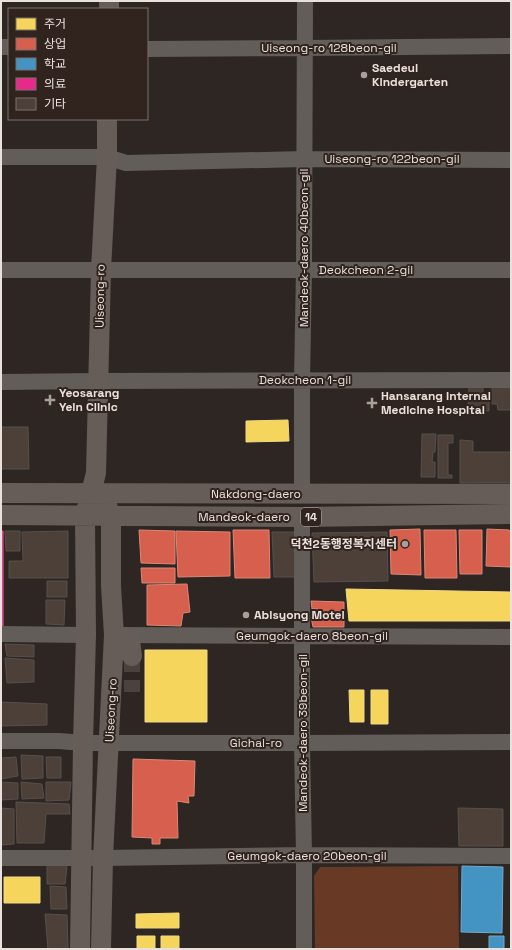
<svg xmlns="http://www.w3.org/2000/svg" width="512" height="950" viewBox="0 0 512 950" font-family="'Space Grotesk','Noto Sans KR',sans-serif">
<rect width="100%" height="100%" fill="#2d2623"/>
<path fill="#683924" d="M458 866 459 949H315L314 876 320 867Z"/>
<path fill="#f6d55c" stroke="#f2d983" d="M288 420 289 441 246 442V421Z
M346 589 511 592V621H349Z
M145 650H207V722H145Z
M349 690H364V722H350Z
M371 690H388V724H371Z
M4 877H40V903H4Z
M179 913V928H136V914Z
M137 936H155V949H137Z
M161 936H179V949H161Z"/>
<path fill="#d6604d" stroke="#dc8778" d="M420 529 421 575 391 574 390 530Z
M487 529 509 530 511 533V567L486 566Z
M139 530 175 531V564L141 563Z
M233 530H269L270 578H235Z
M424 530H456L457 578H425Z
M459 530H482V574H460Z
M176 531 230 532V576L178 577Z
M141 568H175V583H142Z
M187 584 190 612 183 613 181 626 147 625V585Z
M311 601 344 602V627H313L311 617H318V609H312Z
M133 759 195 761 194 796H188L189 803 177 801 178 838H160V844H152V838L132 837Z"/>
<path fill="#4393c3" stroke="#75aacb" d="M462 866 503 867 502 933 461 932Z
M489 936H504V949H489Z"/>
<path fill="#e7298a" stroke="#e860a3" d="M1 531H3V629H1Z"/>
<path fill="#4d4039" stroke="#56504d" d="M469 386 483 387V401H489V411L468 410Z
M492 387 511 388V410H498L497 404H492Z
M1 427H28L29 469H1Z
M422 434H436L435 452H433L432 462H435V477H421Z
M438 435H453V443H448V475H452V478H438Z
M460 440 473 441V452H511V483H460Z
M5 531H20V551H6Z
M68 531V578H9V561H23L22 532Z
M272 532H295V577H274Z
M387 532 388 581 314 582 312 533Z
M47 581H67V597H47Z
M46 600H65L64 625 46 624Z
M5 644 34 645V657L7 656Z
M5 658 34 660V682L7 683Z
M1 702 47 704V725L1 726Z
M21 755 43 756V778L22 779Z
M16 757 18 776 1 779V758Z
M46 757H61V778H47Z
M1 782 18 783V799L1 800Z
M21 782 42 784 44 798 22 799Z
M46 782H71L69 800 46 801Z
M16 802 69 804 70 814H46L44 843H17Z
M1 808 14 809V844L1 845Z
M458 808 503 809V846H459Z
M47 862H60L67 867 65 884H47Z
M50 886 66 887 67 909H51Z
M45 914 67 915 68 948 67 949H48Z"/>
<g fill="none" stroke-linecap="round" stroke-linejoin="round">
<path stroke="#49423f" stroke-width="16" stroke-dasharray="16 8" stroke-linecap="butt" d="M132 656V692"/>
<path stroke="#635d5a" stroke-width="16" d="M1 47H9
M147 49 304 48 511 46
M1 157H107L126 163 305 159 511 160
M1 270H511
M1 382 99 381 511 380
M302 494V380L304 270 305 1
M302 517V743L304 855V949
M1 634 86 635
M117 635 511 637
M1 741H59L83 743H302L511 742
M1 858H103L304 855 511 856"/>
<path stroke="#665d59" stroke-width="20" d="M109 1V9
M1 493C171 493 341 494 511 494
M1 515 302 517 511 514
M114 635 130 641 132 656
M80 949 83 743 86 635 85 516 96 473 101 270 107 157V119
M101 949 103 858 114 635 111 586V516L106 503"/>
</g>
<g fill="#a8a09c" stroke="#31241f" stroke-width="1.5">
<circle cx="364" cy="75" r="4"/>
<path d="M48 394h4v4h4v4h-4v4h-4v-4h-4v-4h4z"/>
<path d="M370 397h4v4h4v4h-4v4h-4v-4h-4v-4h4z"/>
<circle cx="405" cy="544" r="4"/>
<circle cx="246" cy="615" r="4"/>
</g>
<g text-anchor="middle" stroke-width="4" stroke-linejoin="round" paint-order="stroke">
<rect fill="#31241f" stroke="#b2a8a4" stroke-width="1" x="301" y="508" width="20" height="18" rx="3"/>
<g font-size="11" font-weight="bold" fill="#eae1dd">
<text x="311" y="521">14</text>
</g>
<g font-size="12" fill="#eae1dd" stroke="#31241f">
<text x="329" y="52">Uiseong-ro 128beon-gil</text>
<text x="392" y="163">Uiseong-ro 122beon-gil</text>
<text transform="translate(304 248) rotate(-90)" y="4">Mandeok-daero 40beon-gil</text>
<text x="366" y="274">Deokcheon 2-gil</text>
<text transform="translate(100 296) rotate(-89)" y="4">Uiseong-ro</text>
<text x="305" y="384">Deokcheon 1-gil</text>
<text x="256" y="498">Nakdong-daero</text>
<text x="244" y="521">Mandeok-daero</text>
<text x="312" y="640">Geumgok-daero 8beon-gil</text>
<text transform="translate(111 710) rotate(-87)" y="4">Uiseong-ro</text>
<text transform="translate(303 733) rotate(-90)" y="4">Mandeok-daero 39beon-gil</text>
<text x="256" y="747">Gichal-ro</text>
<text x="307" y="860">Geumgok-daero 20beon-gil</text>
</g>
<g font-size="12" font-weight="bold" fill="#eae1dd" stroke="#31241f" text-anchor="start">
<text x="372" y="72">Saedeul<tspan x="372" dy="14">Kindergarten</tspan></text>
<text x="59" y="397">Yeosarang<tspan x="59" dy="14">Yein Clinic</tspan></text>
<text x="381" y="400">Hansarang Internal<tspan x="381" dy="14">Medicine Hospital</tspan></text>
<text x="397" y="548" text-anchor="end">덕천2동행정복지센터</text>
<text x="254" y="619">Abisyong Motel</text>
</g>
</g>
<rect width="512" height="950" fill="none" stroke="#eae1dd" stroke-width="4"/>
<rect x="8" y="8" width="140" height="112" fill="#31241f" stroke="#7b706b"/>
<rect x="16" y="18" width="20" height="12" fill="#f6d55c" stroke="#7b706b"/>
<text x="44" y="28" font-size="12" fill="#eae1dd">주거</text>
<rect x="16" y="38" width="20" height="12" fill="#d6604d" stroke="#7b706b"/>
<text x="44" y="48" font-size="12" fill="#eae1dd">상업</text>
<rect x="16" y="58" width="20" height="12" fill="#4393c3" stroke="#7b706b"/>
<text x="44" y="68" font-size="12" fill="#eae1dd">학교</text>
<rect x="16" y="78" width="20" height="12" fill="#e7298a" stroke="#7b706b"/>
<text x="44" y="88" font-size="12" fill="#eae1dd">의료</text>
<rect x="16" y="98" width="20" height="12" fill="#4d4039" stroke="#7b706b"/>
<text x="44" y="108" font-size="12" fill="#eae1dd">기타</text>
</svg>
